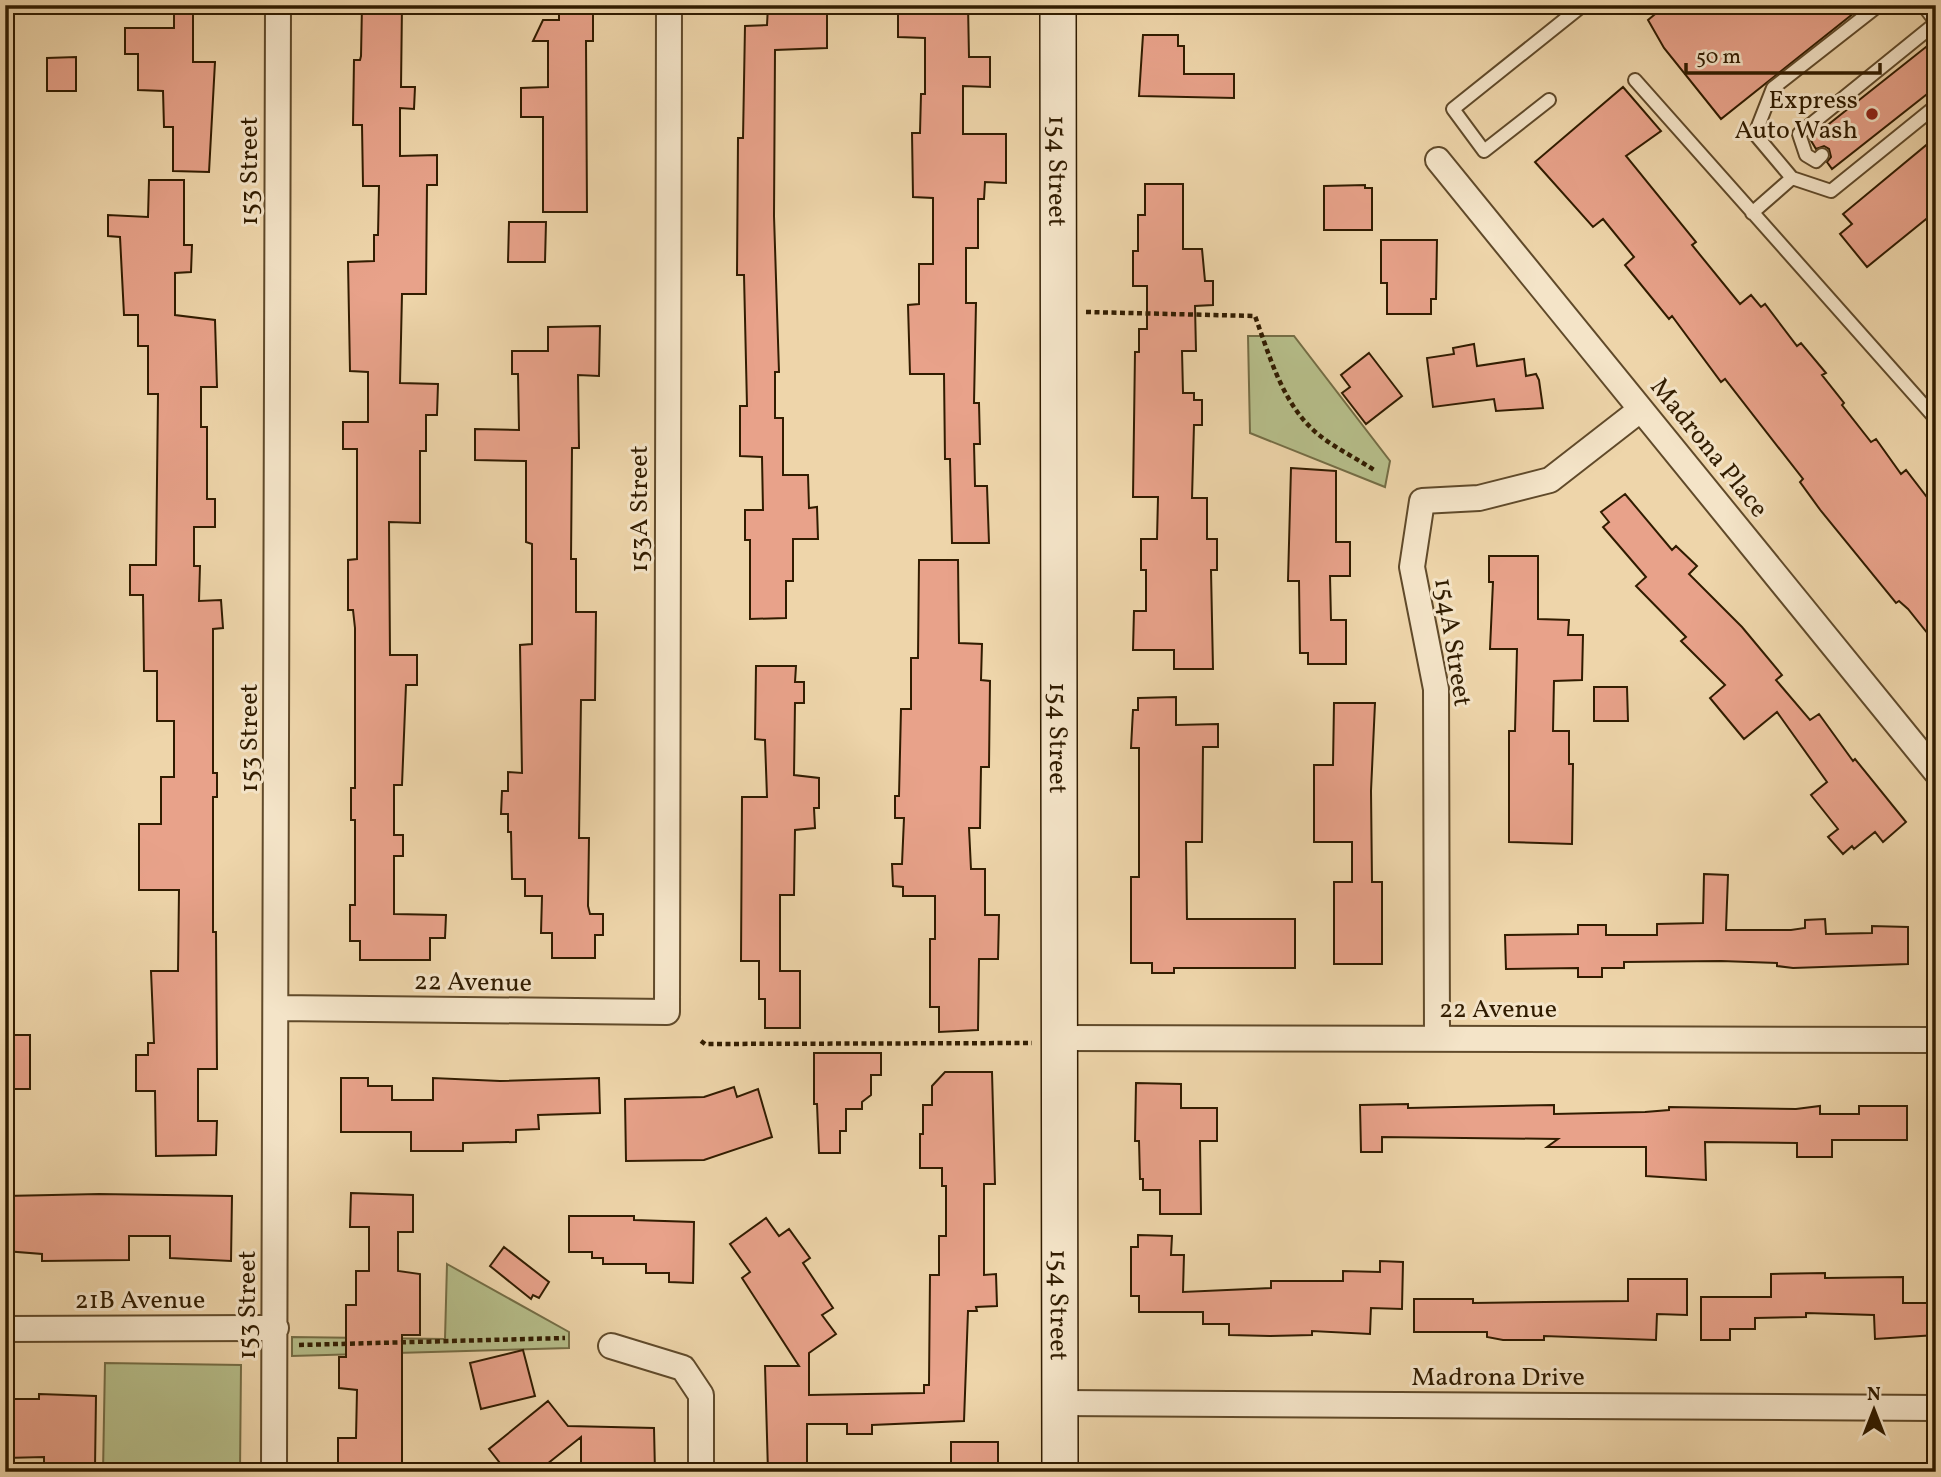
<svg xmlns="http://www.w3.org/2000/svg" width="1941" height="1477" viewBox="0 0 1941 1477" font-family="Vollkorn,serif">
<rect width="100%" height="100%" fill="#eed5aa"/>
<filter id="stains"><feTurbulence type="fractalNoise" baseFrequency=".00286" numOctaves="4"/><feColorMatrix values="0 0 0 0 .2 0 0 0 0 .09 0 0 0 0 .02 0 0 0 .5 -.17"/></filter>
<radialGradient id="worn" r=".72"><stop offset=".6" stop-color="#630" stop-opacity="0"/><stop offset="1" stop-color="#630" stop-opacity=".3"/></radialGradient>
<path fill="#b6be8a" stroke="#746d45" stroke-width="2" d="M1248 336H1294L1390 461 1385 487 1250 433Z
M447 1264 569 1332V1348L292 1356V1337L445 1339Z
M105 1363 241 1365 240 1472H103Z"/>
<path fill="#e8a28a" stroke="#311c00" stroke-width="2" d="M174 5H193V62H215L209 172 173 171V127H164L163 91 138 90V54H125V28H174Z
M362 5H402L401 87H415L414 109 400 108V156L437 155V185H427L426 294H402L400 383 438 384 437 415H426V451H420V523L389 522 390 655H417V685H406L402 785H394V835H403V856H394V914L446 915 445 938H430V960H360V941H350V905H355V820H351V788H355V628L353 610H348V560L357 559V449H343V422H368V372L350 371 348 262 374 261V235H378L379 186H363L362 125H353L354 60H360L361 56Z
M559 5H593V41H586L587 212H543V117H521V88L548 87V41H533L543 20H559Z
M768 5H827V48L775 50 774 216 779 372H775V418H783V475H808L809 508 817 507 818 539H793V581H786V618L750 619V540H745V510H763L762 457 740 456V406H747L744 275H737L738 138H743L745 26 767 25Z
M898 5H968L969 57H990V87L963 86V134H1006V183L985 182 984 199H978V248H966V303H976L974 403H979L980 444H974L975 486H987L989 543H952L950 459H945L944 374H910L908 305 919 304V264H933V198L913 197 912 133H920L921 94H925V38L898 37Z
M1666 5H1864L1721 119 1664 48 1648 20Z
M1143 35H1178V46H1184V74H1234V98L1139 96Z
M1936 39V87L1832 169 1827 162 1831 157 1829 149 1824 146 1816 149 1810 139Z
M76 57V91H47V58Z
M1623 87 1661 131 1626 156 1696 242 1692 245 1740 304 1751 295 1761 307 1765 304 1797 346 1801 343 1826 373 1822 375 1844 403 1842 405 1871 442 1876 439 1901 474 1906 470 1936 509V644L1908 609 1899 601 1896 603 1821 511 1800 482 1803 479 1725 379 1721 382 1672 316 1669 319 1625 265 1634 257 1603 219 1593 227 1535 162Z
M1936 137V211L1867 267 1840 234 1852 224 1843 214Z
M149 180H184V245H192L191 272 175 273V315L215 320 217 387H201V427H207V499H215V527H194V566H200L199 601 221 600 223 628 213 629V773H217V797H213V932H216L217 1069H198V1121H217L216 1155 156 1156 155 1091H136V1055H148V1043H154L151 971H178L179 890H139V824H161V777H174V721H157V671H144L143 595H130V565H156L158 394H148V346H138V315H124L120 237 108 236V215L148 217Z
M1145 184H1183V249H1202L1205 281H1213V305L1195 306 1196 351H1182L1183 393H1194V400H1202V425H1194L1192 498H1207V539H1217V570H1211L1213 669H1174V650H1133L1134 611H1146V570H1141V539H1157L1158 497H1133L1135 352H1139V329H1147V286H1133V251H1138V215H1145Z
M1365 185V188H1372V230H1324V186Z
M509 222H546L545 262H508Z
M1381 240H1437L1436 299H1431V314H1387V283H1381Z
M600 326 599 376 578 375 579 448H572L571 559H576V612H596L595 700H581L579 838H589L588 906 590 914H603V935H595V958H552V933H541L542 896H525V879H512L511 832H508V814H501L502 791H508V772L522 773 520 645 532 644V544L526 542V461L475 460V429L519 430 518 374H512V351H548V327Z
M1474 344 1477 366 1524 359 1526 376 1536 374 1539 380 1543 408 1496 411 1494 399 1433 407 1427 358 1454 354 1453 348Z
M1369 353 1402 396 1366 424 1342 393 1350 387 1341 375Z
M1291 468 1336 471V542H1350V576H1330L1331 620H1346V664H1308V653H1300L1299 581H1288Z
M1625 494 1672 550 1676 546 1697 566 1689 574 1742 627 1782 675 1776 680 1810 720 1819 714 1853 761 1855 759 1906 822 1883 842 1875 832 1854 849 1852 846 1843 854 1828 837 1838 829 1811 795 1827 782 1777 712 1744 739 1710 698 1725 685 1681 641 1686 637 1636 586 1646 577 1603 527 1609 522 1601 512Z
M1489 556H1538V619L1569 620 1568 635H1583L1582 680 1554 681 1553 731H1569V764H1573L1572 844 1509 842V731H1515L1517 649H1490L1493 582H1489Z
M919 560H958L959 643 982 644 981 680 990 681 989 767H981L980 828H969L971 869H985V915H999L998 959H979L978 1030 939 1032V1007H930V939H935V896H903V887L893 886 892 864H902L904 818H895V796H899L901 709H911V658H918Z
M756 666H796L795 682H804V703H795L794 775 819 778V808H814L815 828 795 830 794 895H780V971H800V1028H765V999H759V961H741L742 797H767L765 740 755 739Z
M1594 687H1627L1628 721H1594Z
M1176 697V725L1218 724V747H1203L1202 842H1186L1187 919H1295V968H1174V973H1152V963H1131V877H1139V748H1131L1133 710H1138V698Z
M1334 703H1375L1371 791 1372 882H1382V964H1334V882H1352V842H1314V765H1333Z
M1704 874 1728 875 1726 930H1791L1805 928V920L1825 919 1826 934 1872 933V926L1908 927V964L1793 968 1777 966V963L1721 961 1624 962V968H1602V977H1578V968L1506 969 1505 935 1578 934V925H1606V935H1657V924L1703 923Z
M5 1035H30V1089H5Z
M814 1053H881V1075H871V1095L862 1102V1109H846V1131H840V1153H819L817 1104H814Z
M945 1072H992L995 1184H984V1275L996 1274 997 1306 976 1307 977 1311H968L964 1421 872 1425V1434H847V1424H807V1472H768L765 1366H799L742 1278 750 1272 730 1244 766 1218 779 1236 789 1229 810 1258 803 1263 833 1308 822 1315 836 1334 809 1353V1395L924 1393V1385H929L930 1275H939V1236H946V1186H942V1168H920V1134H923V1105H932V1086Z
M341 1078H368V1086H392V1100H433V1078L500 1081 599 1078 600 1113 538 1115 539 1129 516 1130V1142L463 1143V1151H411V1132H341Z
M1136 1083 1181 1084V1108H1217V1141H1200L1201 1214H1160V1190H1143V1179H1140L1139 1141H1135Z
M734 1087 737 1097 758 1089 772 1137 704 1160 626 1161 625 1099 704 1097Z
M1408 1104V1108L1554 1105V1114L1645 1112 1669 1110V1107L1796 1109 1820 1106V1114H1859V1106H1907V1140H1832V1157H1797V1143L1705 1142 1706 1180 1646 1176V1147H1547L1558 1139 1382 1137V1152H1361L1360 1105Z
M351 1193 413 1195V1232H398V1271L420 1274V1335H402V1472H356V1466H338V1438H356L357 1390 339 1388V1357H346V1305H356V1271H369V1227H350Z
M99 1194 232 1196 231 1261 170 1258V1236H129V1260L42 1261V1254L5 1251V1196Z
M569 1216H634V1220L694 1222 693 1283 669 1282V1273H646V1264H603V1258H592V1252H569Z
M1138 1235 1172 1236 1171 1255H1184L1183 1292 1271 1288V1281H1343V1271L1380 1272V1261L1403 1262 1402 1309 1371 1308 1370 1334 1312 1331V1335L1270 1336 1229 1335V1324H1203V1312H1139V1296H1131V1247H1138Z
M504 1247 549 1282 539 1298 533 1295 531 1299 490 1266Z
M1825 1273V1278L1903 1277V1303H1936V1335L1875 1339 1874 1315 1806 1313V1317L1755 1318V1329H1730V1340H1701V1297H1771V1274Z
M1628 1279H1687V1315L1657 1314 1656 1340 1544 1336V1340H1503L1487 1337V1332H1414V1299H1473V1303L1628 1301Z
M523 1350 535 1396 481 1409 470 1363Z
M39 1394 96 1396 95 1468 44 1467V1457L5 1458V1399H39Z
M548 1401 568 1426 654 1428 655 1472H581V1437L537 1472H507L489 1449Z
M951 1442H998V1472H951Z"/>
<g fill="none" stroke-linecap="round" stroke-linejoin="round">
<g stroke="#604a2a" stroke-width="16">
<path id="lane" d="M1923 5 1936 22
M1635 80 1936 419
M1549 100 1484 151 1453 109 1583 5
M1822 155 1816 161 1806 155 1799 134 1936 23
M1792 178 1755 134 1773 88 1879 5
M1752 213 1792 178 1831 191 1936 106"/>
</g>
<g stroke="#604a2a" stroke-width="28">
<path id="street" d="M1438 160 1936 772
M278 1008 667 1012 669 5
M1060 1038 1936 1040
M1437 1038 1436 689 1412 567 1422 501 1479 498 1550 480 1640 410
M5 1329 276 1328
M611 1346 683 1368 701 1395V1472
M1060 1403 1936 1408
M274 1472 278 5"/>
</g>
<g stroke="#311c00" stroke-width="38">
<g id="secondary">
<path id="s1" d="M1058 5 1060 1472"/>
</g>
</g>
<path stroke="#311c00" stroke-width="4.5" stroke-dasharray="5 3.5" stroke-linecap="butt" d="M1086 312 1255 316C1270 357 1283 406 1319 435 1335 448 1356 458 1374 470
M701 1041 705 1044 1032 1043
M299 1345 565 1338"/>
<use href="#lane" stroke="#f4e4c8" stroke-width="12"/>
<use href="#street" stroke="#f4e4c8" stroke-width="24"/>
<use href="#secondary" stroke="#f4e4c8" stroke-width="35"/>
</g>
<circle fill="#8f2418" stroke="#f4e4c8" stroke-width="2.5" cx="1872" cy="114" r="7"/>
<g text-anchor="middle" stroke-width="6" stroke-linejoin="round" paint-order="stroke">
<g font-size="26" fill="#311c00" stroke="#f4e4c8" text-anchor="end">
<text x="1858" y="108">Express<tspan x="1858" dy="30">Auto Wash</tspan></text>
</g>
<g font-size="26" fill="#311c00" stroke="#f4e4c8">
<text transform="translate(248 171) rotate(-90)" y="9">153 Street</text>
<text dy="9" stroke="none"><textPath href="#s1" startOffset="166">154 Street</textPath></text>
<text transform="translate(1710 447) rotate(51)" y="9">Madrona Place</text>
<text transform="translate(638 509) rotate(-90)" y="9">153A Street</text>
<text transform="translate(1454 642) rotate(81)" y="9">154A Street</text>
<text transform="translate(248 738) rotate(-90)" y="9">153 Street</text>
<text dy="9" stroke="none"><textPath href="#s1" startOffset="733">154 Street</textPath></text>
<text transform="translate(473 981) rotate(1)" y="9">22 Avenue</text>
<text x="1498" y="1017">22 Avenue</text>
<text x="140" y="1308">21B Avenue</text>
<text transform="translate(246 1305) rotate(-90)" y="9">153 Street</text>
<text dy="9" stroke="none"><textPath href="#s1" startOffset="1300">154 Street</textPath></text>
<text x="1498" y="1385">Madrona Drive</text>
</g>
</g>
<rect width="1941" height="1477" fill="none" stroke="#eed5aa" stroke-width="28"/>
<rect x="7" y="7" width="1927" height="1463" fill="none" stroke="#311c00" stroke-width="3.5"/>
<rect x="14" y="14" width="1913" height="1449" fill="none" stroke="#311c00" stroke-width="2"/>
<g transform="translate(1874 1410)" stroke="#f4e4c8" stroke-width="5" paint-order="stroke">
<path d="M0-5L12 26L0 18L-12 26Z" fill="#311c00"/>
<text y="-10" font-size="19" font-weight="bold" text-anchor="middle" fill="#311c00">N</text>
</g>
<path d="M1686 63v10h194v-10" fill="none" stroke="#311c00" stroke-width="3.5"/>
<text x="1696" y="63" font-size="21" fill="#311c00" stroke="#f4e4c8" stroke-width="5" paint-order="stroke">50 m</text>
<rect width="100%" height="100%" filter="url(#stains)"/>
<rect width="100%" height="100%" fill="url(#worn)"/>
</svg>
